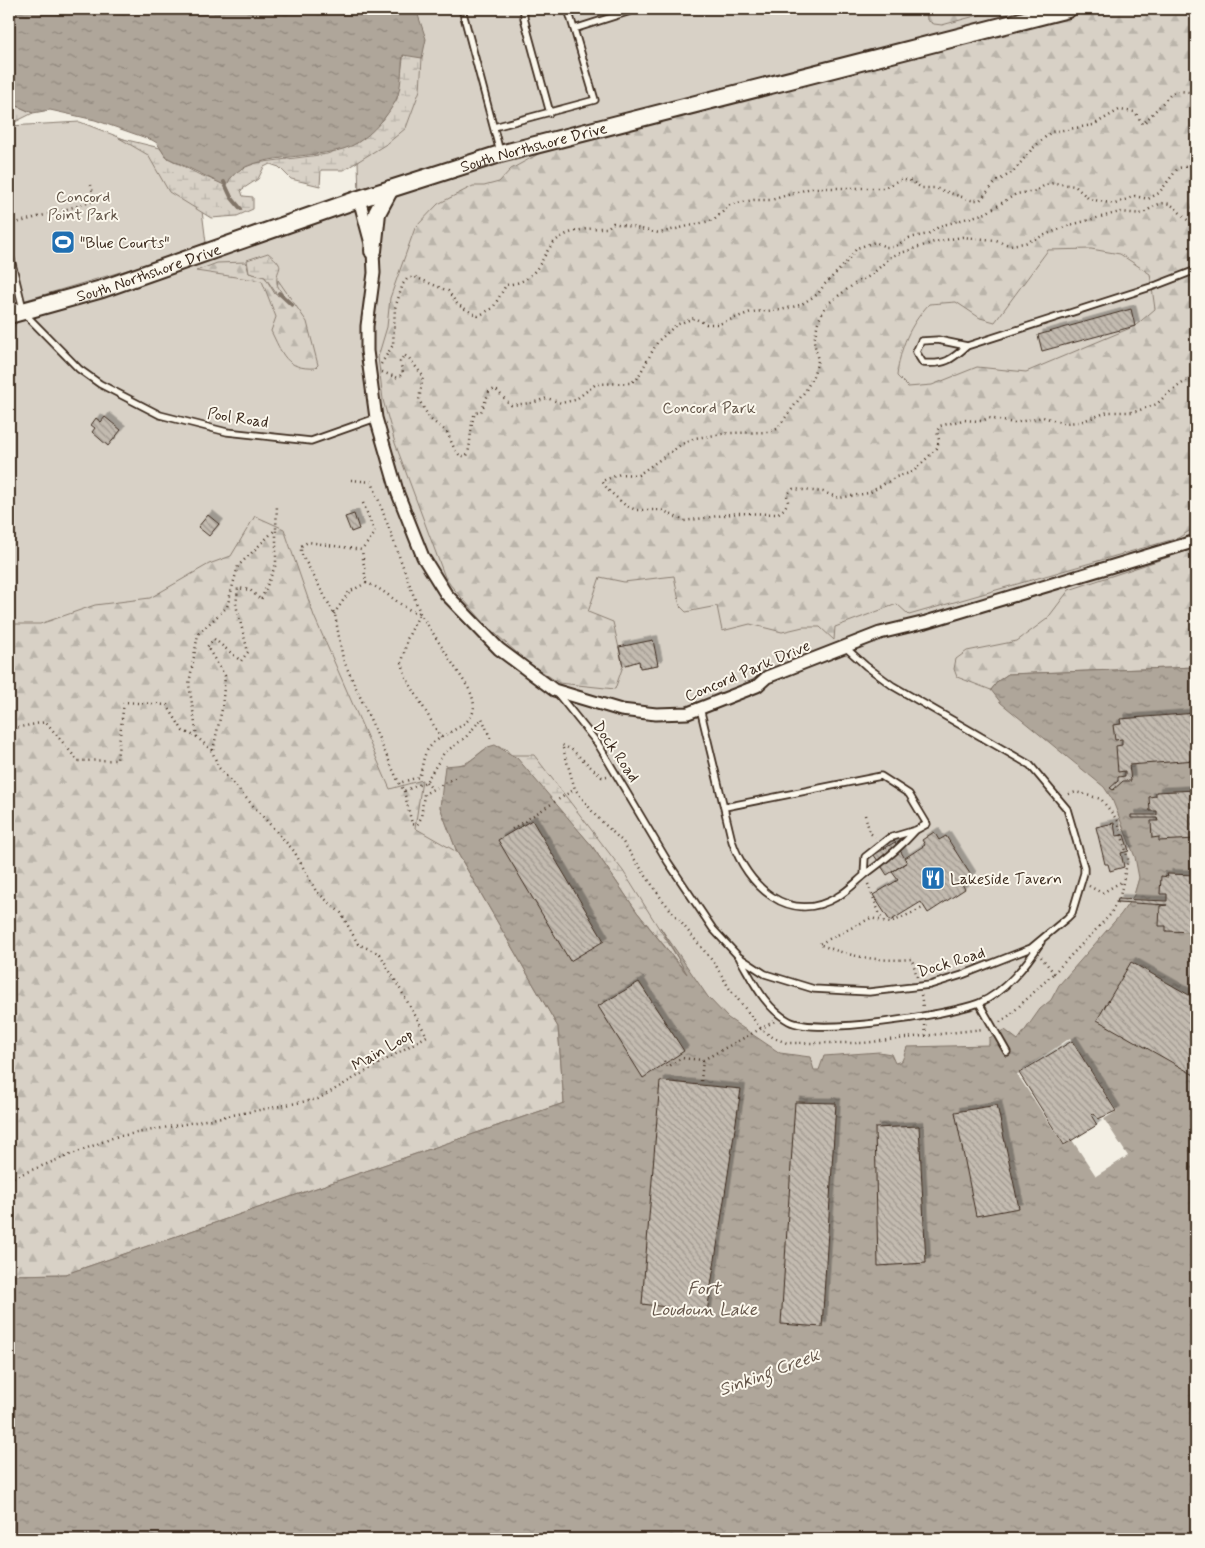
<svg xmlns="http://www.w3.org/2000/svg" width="1205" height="1548" viewBox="0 0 1205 1548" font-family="Mynerve,sans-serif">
<defs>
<pattern id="forest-firs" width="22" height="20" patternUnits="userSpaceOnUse" patternTransform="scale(1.25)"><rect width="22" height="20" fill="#d8d1c6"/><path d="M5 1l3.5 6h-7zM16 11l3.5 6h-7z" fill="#bab4aa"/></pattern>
<pattern id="wetland-marsh" width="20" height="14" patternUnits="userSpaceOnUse" patternTransform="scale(1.25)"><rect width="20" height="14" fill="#d8d1c6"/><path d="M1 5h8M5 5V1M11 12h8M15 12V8" fill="none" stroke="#bab4aa"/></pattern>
<pattern id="water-ripples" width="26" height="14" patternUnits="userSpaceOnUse" patternTransform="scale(1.25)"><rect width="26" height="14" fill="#afa69a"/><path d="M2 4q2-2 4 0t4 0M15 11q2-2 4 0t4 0" fill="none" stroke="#90877d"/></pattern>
<pattern id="building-back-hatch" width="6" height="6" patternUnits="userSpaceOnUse" patternTransform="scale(1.25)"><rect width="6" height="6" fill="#c3bbb0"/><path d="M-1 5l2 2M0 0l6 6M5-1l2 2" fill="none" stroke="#a0988f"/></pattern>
<filter id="shadow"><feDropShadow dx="4.5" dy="-4.5" stdDeviation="0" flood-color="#0004"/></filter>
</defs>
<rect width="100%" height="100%" fill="#f3efe4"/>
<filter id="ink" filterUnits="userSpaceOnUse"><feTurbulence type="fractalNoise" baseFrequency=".02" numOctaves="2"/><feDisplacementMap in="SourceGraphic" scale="10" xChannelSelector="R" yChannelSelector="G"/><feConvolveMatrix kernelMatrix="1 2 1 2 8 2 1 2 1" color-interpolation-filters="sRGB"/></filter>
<g filter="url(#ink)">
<path fill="#d8d1c6" stroke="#8a7e72" d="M354 9H1196V667L1008 674 1107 780 1144 861 1129 913 1019 1044 834 1075 753 1060 506 749C481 739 480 762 458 765L440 807 457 852 558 1027 9 1275V333L24 313 359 199Z
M80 122 155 151 202 211 206 243 154 262 9 305V126Z"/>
<path fill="url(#forest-firs)" stroke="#8a7e72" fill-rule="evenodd" d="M926 9H1001L942 25 934 24 927 20Z
M1096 9H1196V527L1178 538 909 615 897 604 835 627 834 640 820 627H803L782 632 750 624 722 631 717 606 686 612 680 606 674 576 624 582 600 577 588 612 613 622 623 666 615 689 559 683 526 661 488 627 446 580 395 443 383 400 378 357 387 327 390 298 415 228 438 204 473 186H484L499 182 511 169 553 146ZM1091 249 1120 254 1150 274 1155 309 1135 326 1026 372 977 367 932 385 908 387 897 376C900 347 910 325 929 304L956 302 980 318 995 322 1048 250Z
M246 262 249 273 265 277 275 294 278 280 307 322 318 365 315 368C286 370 282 353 271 331L276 317 262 281 196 271 217 263Z
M255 516 284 529 314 616 390 789 422 780 415 828 457 852 558 1027 564 1103 66 1274 9 1275V624H40L95 605 150 598 209 564 231 556Z
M1196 548V667L1008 674 998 681 991 690 957 677 954 669 956 659 967 651 1017 641 1047 619 1069 590Z"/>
<path fill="url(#wetland-marsh)" stroke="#8a7e72" d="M412 44 422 58 420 90 406 128 388 143 344 170H321L320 186 291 179 279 167 270 164 264 167 258 179 241 190 243 196 253 197V209L237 216 211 218 169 192 148 155 119 138 160 148 166 157 198 174 221 183 229 180 238 170 256 163 327 154 357 143 383 120 397 99 405 46Z
M9 99 15 105 33 113 9 125Z
M268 253C289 270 275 266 277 283 277 286 281 291 282 294L278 296 265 277 249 273 247 260Z
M512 755H534L623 871 689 976 637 912 592 846Z"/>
<path fill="url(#water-ripples)" stroke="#817468" d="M12 9H416L426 39 422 58 403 55C401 68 402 88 396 100 388 116 372 134 357 143 326 163 240 148 227 185H224L166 157 157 143 152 140 95 120 50 110 33 113 15 105 9 99V14Z
M1196 667V1539H9V1275L66 1274 564 1103 558 1027 457 852 440 807 445 766 466 764 488 747 495 745 517 758 592 846 637 912 680 966 687 974 660 927 708 997 728 1018 780 1053 810 1057 814 1070H819L824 1056 879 1052 891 1054 895 1063 902 1061 907 1047 989 1045V1038L1005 1030 1018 1040 1040 1009 1051 1000 1059 985 1121 914 1134 895 1139 878 1135 857 1112 799 1104 787 1001 703 991 690 998 681 1008 674Z"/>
<path fill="#f3efe4" d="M1070 1038 1117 1111 1104 1119 1128 1156 1096 1176 1072 1140 1064 1146 1017 1074Z"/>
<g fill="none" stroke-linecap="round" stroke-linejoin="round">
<path stroke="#817468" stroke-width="4" d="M224 182 231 197 241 209
M279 293 292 305"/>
</g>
<path fill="url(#building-back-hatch)" stroke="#3b2a1e" filter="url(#shadow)" d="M1131 309 1135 326 1042 351 1038 335Z
M105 417 121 430 108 446 92 432 95 428 91 425 96 418 101 422Z
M354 514 359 529 351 532 345 517Z
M208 515 219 524 209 536 198 527Z
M653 640 658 665 640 668 639 661 623 666 619 647Z
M1196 713V760L1129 765 1131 781H1123L1113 790 1110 788 1118 781V777L1125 776V771L1118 772 1116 746 1122 745V739L1115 740 1113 725 1121 724 1120 719Z
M1196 790V839L1159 841V837L1152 838 1151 821H1158L1157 818H1131V815H1157V811H1150L1149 797 1156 796V792Z
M532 820 604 941 570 961 498 840Z
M1114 823 1116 836 1124 835 1129 851 1121 853 1124 867 1110 871 1108 864H1105L1096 827Z
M934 832 939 840 946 836 972 877 961 883 965 889 928 913 921 902 890 921 873 895 898 880 892 872 907 862 905 858 925 845 922 840Z
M895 842 907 862 887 875 874 855Z
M1167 874 1196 875V932L1166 931V926H1159L1160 906 1167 905 1117 902 1118 899 1167 901V894H1160L1161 876 1168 877Z
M1131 962 1196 999V1076L1097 1020Z
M639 982 684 1051 643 1078 598 1006Z
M1072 1041 1116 1111 1098 1119 1094 1114 1091 1115 1097 1125 1064 1145 1019 1073Z
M660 1081 741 1089 707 1312 642 1304Z
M795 1102 836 1103 822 1327 781 1324Z
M997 1105 1019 1208 976 1216 955 1112Z
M919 1126 926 1263 878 1266 875 1128Z"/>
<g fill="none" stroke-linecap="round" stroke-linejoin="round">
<g stroke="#3b2a1e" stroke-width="9">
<path id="lane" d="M462 9 500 152
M524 9V18L550 113
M574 29 637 9
M494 127 595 100 568 9
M9 251 24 313 79 369 100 384 160 415 227 432 311 441 376 418
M967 346 938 340 921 341 916 352 923 363C945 365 951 360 967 346L1157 285 1196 270
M557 693 598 744 668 862 713 929 739 957 765 974 814 989 869 992 930 985 962 975 1031 948 1067 918 1072 913 1084 873V867L1067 809 1030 765 893 686 866 666 845 647
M700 708 732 841C747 885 788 926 837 897 848 891 857 881 867 873 885 860 901 847 916 830
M725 807 881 776 909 794 927 824 916 830 889 838 865 857 864 875
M740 959C753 981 765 1008 789 1021 817 1036 947 1015 979 1003 1004 993 1027 964 1041 942
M979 1003 1007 1052"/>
</g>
<g stroke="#3b2a1e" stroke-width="15">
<path id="street" d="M359 199 373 251 374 273 367 326V351L376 418 398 494 423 557 446 594 499 649 554 690 621 710 656 714 688 713 757 686 767 677 880 633 926 622 1196 541"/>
</g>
<g stroke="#3b2a1e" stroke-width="20">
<g id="secondary">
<path d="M373 251 377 213 390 189"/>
<path id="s1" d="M9 315 102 289 359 199 500 154 1068 9"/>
</g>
</g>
<path stroke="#3b2a1e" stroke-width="2.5" stroke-dasharray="1 4" stroke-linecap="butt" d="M9 225 95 201 91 185
M1196 225C1174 216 1175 188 1143 214L1120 212 1070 225 1025 243 1009 245 996 240 962 237 934 242 892 256 870 276 857 282 826 305 818 322 814 341 818 361 813 376 806 390 777 429 769 432 730 433 695 438 682 444 638 475 620 474 602 481 608 490 625 505 636 510H662L684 521 738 513 777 514 784 509 788 502 787 495 793 489 823 492 839 498 869 493 896 477 913 472 937 448 939 440 937 431 940 426 963 420 981 421 989 418 1014 423 1043 417 1063 423 1080 422 1108 412H1134L1157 404 1167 394 1196 374
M381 364 393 345 395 308 403 284 407 279 415 277 448 291 458 305 478 316 493 308 506 285C511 284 519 283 524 280 537 272 541 262 548 250 560 230 586 228 607 228L613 223 659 233 714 220 731 204 754 200H771L811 188H884L899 180H909L922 188H935L971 200H980L996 182 1013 172 1032 149 1051 132 1093 125 1119 110 1135 112 1143 124 1172 93 1180 91 1196 93
M382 372 398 378 403 373 400 362 404 355 409 358 423 376 419 400 430 419 447 432 454 448 460 456H467C472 442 469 428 475 413L481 412 489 392 495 389 511 405 532 403 547 398 561 403 575 400 596 384 630 383 637 379 658 341 676 325 694 318 706 324H719L751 312 781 310 800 305 818 294 824 285 845 264 857 248 875 242 886 247H894L909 238 928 234 940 226 986 213 1016 194 1036 191 1045 185 1054 183 1075 186 1089 199 1115 204 1135 196 1148 199 1159 193 1178 168 1196 165
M351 480 372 482 420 613 469 689C488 728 446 726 429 748 422 756 423 768 419 777L399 783
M363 503 375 533 362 550 308 542 301 546V553L335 615 343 659 399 783 404 791 426 782 444 753 466 737 482 718 491 740
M366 583C385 588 406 613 420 613L407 639 402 663 406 677 441 738
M334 614 349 592 366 583 362 550
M197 737 189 684 198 634 227 607 238 566 276 529 277 505
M9 739 15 728 46 722 78 761 117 760 124 702 167 705 183 731 197 737 212 751 219 768 294 851 316 891 341 913 358 944 380 954 427 1036 318 1099 115 1137 9 1179
M213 750 222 709 225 676 207 647 214 639 241 661 248 652 236 605 238 588 250 590 261 600 276 564V529
M607 776 602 777 572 750 562 745 575 789 595 815 622 841 661 898 715 964 729 988 762 1030 774 1038 787 1043H863L983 1029
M426 782 432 789
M404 791 412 824 417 825 421 818 424 794 458 776
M865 815 870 833 875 837
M512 829 575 789
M868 884 882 920
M1089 886 1102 893 1123 881
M1041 957 1054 973 1110 915 1120 896 1128 859 1118 821 1101 799 1076 792 1066 795
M917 977 912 959C879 962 850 957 819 944L871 918 890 923 925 907
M921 995 923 1007
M1000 1022 1010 1015 1054 973
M925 1025 926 1036
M664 1061 668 1067 681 1058 703 1060 775 1021
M701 1081 703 1060"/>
<use href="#lane" stroke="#fbf7ec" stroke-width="5.5"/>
<use href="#street" stroke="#fbf7ec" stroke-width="11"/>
<use href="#secondary" stroke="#fbf7ec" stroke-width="16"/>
</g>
</g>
<defs>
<g id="stadium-square" transform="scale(1.25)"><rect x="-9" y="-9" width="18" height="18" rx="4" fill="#1f6fb2" stroke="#fbf7ec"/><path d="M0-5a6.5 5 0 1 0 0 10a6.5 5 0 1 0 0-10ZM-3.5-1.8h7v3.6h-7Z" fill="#fff"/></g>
<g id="restaurant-square" transform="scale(1.25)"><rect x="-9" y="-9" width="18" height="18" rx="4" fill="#1f6fb2" stroke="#fbf7ec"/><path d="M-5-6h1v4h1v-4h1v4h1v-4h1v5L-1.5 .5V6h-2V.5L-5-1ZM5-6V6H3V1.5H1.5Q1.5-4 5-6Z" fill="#fff"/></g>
</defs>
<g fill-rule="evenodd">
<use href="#stadium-square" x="63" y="242"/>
<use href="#restaurant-square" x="933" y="878"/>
</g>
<g text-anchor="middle" stroke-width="4" stroke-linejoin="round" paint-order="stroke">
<g font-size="16" fill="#3b2a1e" stroke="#fbf7ec">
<text dy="6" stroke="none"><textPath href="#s1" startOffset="551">South Northshore Drive</textPath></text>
<text dy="6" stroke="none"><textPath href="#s1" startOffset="146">South Northshore Drive</textPath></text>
<text transform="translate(238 417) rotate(9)" y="6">Pool Road</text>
<text transform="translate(747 670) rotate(-23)" y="6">Concord Park Drive</text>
<text transform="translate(617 751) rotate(56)" y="6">Dock Road</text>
<text transform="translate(951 961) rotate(-17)" y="6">Dock Road</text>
<text transform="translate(382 1049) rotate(-30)" y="6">Main Loop</text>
</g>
<g font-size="16" fill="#625448" stroke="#fbf7ec">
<text x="83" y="202">Concord<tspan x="83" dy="18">Point Park</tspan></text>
<text x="709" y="413">Concord Park</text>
</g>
<g font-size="16" fill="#3b2a1e" stroke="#fbf7ec" text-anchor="start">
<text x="80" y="248">"Blue Courts"</text>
<text x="950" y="884">Lakeside Tavern</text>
</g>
<g font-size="18" font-style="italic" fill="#645549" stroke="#fbf7ec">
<text x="704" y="1294">Fort<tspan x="704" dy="21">Loudoun Lake</tspan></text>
<text transform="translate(769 1372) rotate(-20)" y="6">Sinking Creek</text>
</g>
</g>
<rect width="1205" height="1548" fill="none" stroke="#fbf7ec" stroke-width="30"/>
<rect x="15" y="15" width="1175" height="1518" fill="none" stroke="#3b2a1e" stroke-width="2" filter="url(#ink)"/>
</svg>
